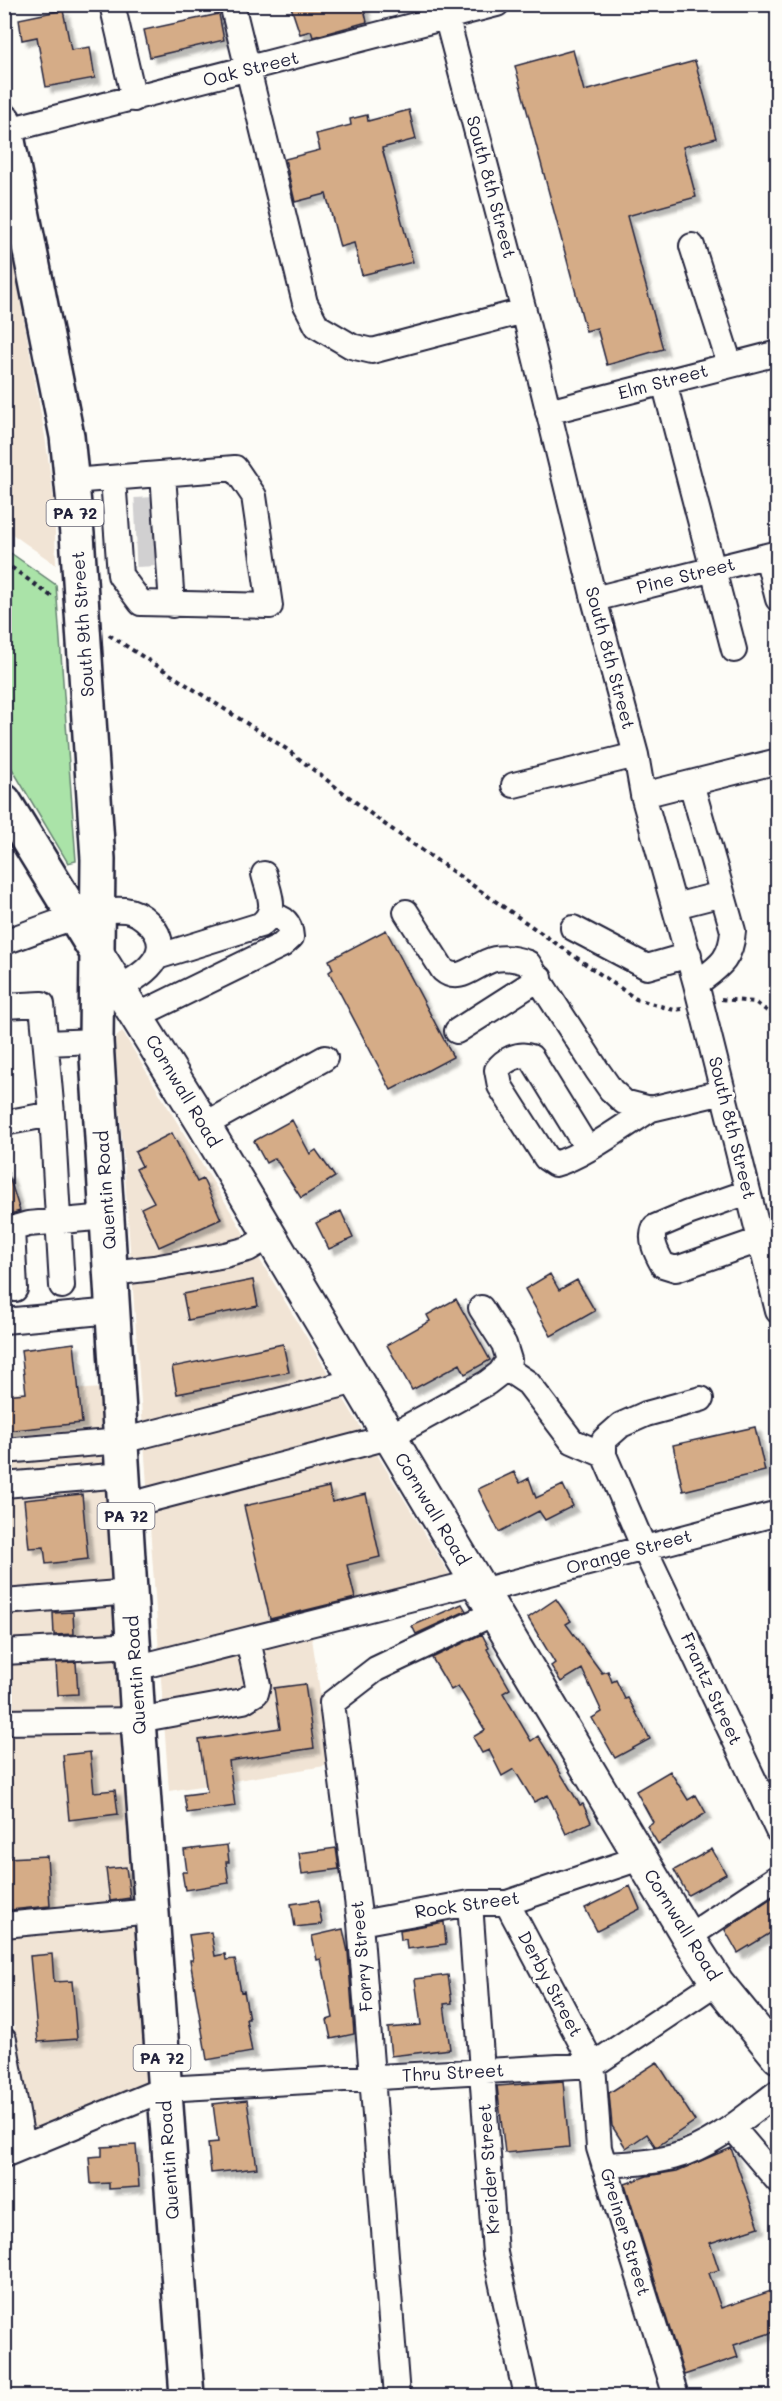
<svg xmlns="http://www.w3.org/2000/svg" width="782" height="2401" viewBox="0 0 782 2401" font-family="Mali,sans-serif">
<defs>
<filter id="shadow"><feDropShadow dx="5.5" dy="5.5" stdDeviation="1.5" flood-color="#0004"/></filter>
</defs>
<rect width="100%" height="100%" fill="#fdfcf7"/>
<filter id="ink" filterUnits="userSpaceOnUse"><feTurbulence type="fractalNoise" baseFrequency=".0167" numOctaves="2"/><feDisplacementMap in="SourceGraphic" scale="12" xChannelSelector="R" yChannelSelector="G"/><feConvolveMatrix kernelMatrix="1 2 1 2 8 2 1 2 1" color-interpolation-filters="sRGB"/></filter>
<g filter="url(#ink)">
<path fill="#f1e4d5" d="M5 215 45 436 54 501 56 565 5 529Z
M122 1031 457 1587 310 1625 331 1765 169 1791 115 1039Z
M105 1388 149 2074 145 2086 36 2132 27 2108 14 2025 5 2029V1393Z"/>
<path fill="#aae3a8" stroke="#668272" stroke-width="1.5" d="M5 549 56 585 76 861 68 863 5 757Z"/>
<path fill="#d5ac87" stroke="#22223b" stroke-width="1.5" filter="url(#shadow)" d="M290 4H363L367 22 313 37 311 31 300 34Z
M63 10 71 50 90 47 95 78 46 87 37 37 22 40 19 19Z
M219 14 224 40 150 57 144 30Z
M573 50 584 91 695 61 716 138 683 147 696 197 627 216 663 349 607 365 597 328 586 331 515 66Z
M409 110 416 139 382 148 413 262 362 275 354 243 340 247 326 194 295 202 285 159 320 150 316 134 351 125 350 119 367 115 368 121Z
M386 930 453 1057 391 1090 329 972 333 969 329 960Z
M292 1120 310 1154 316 1150 335 1177 301 1198 275 1158 266 1163 254 1141Z
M172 1133 197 1182 203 1179 221 1219 159 1247 141 1208 154 1202 136 1169 142 1166 135 1152Z
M4 1173H8L20 1211 4 1216Z
M341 1211 353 1238 329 1249 316 1223Z
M550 1274 559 1290 577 1280 595 1311 551 1336 525 1289Z
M253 1280 258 1306 188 1320 183 1294Z
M456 1299 490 1360 465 1374 460 1364 412 1390 387 1345 430 1321 427 1315Z
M74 1343 82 1423 4 1431V1395L26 1393 21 1350Z
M283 1344 289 1372 177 1394 172 1367Z
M755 1427 765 1471 683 1491 673 1445Z
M514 1472 520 1483 529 1478 536 1498 563 1485 573 1506 545 1520 539 1511 499 1532 478 1489Z
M329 1487 332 1502 366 1494 380 1557 347 1565 355 1598 270 1619 244 1506Z
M82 1494 88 1559 46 1564 44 1547 29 1548 24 1500Z
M556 1599 571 1621 566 1624 602 1673 608 1671 612 1682 616 1680 625 1699 628 1698 650 1739 615 1758 592 1718 602 1712 582 1669 561 1682 551 1666 555 1663 528 1618Z
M462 1604 466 1611 416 1634 412 1626Z
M73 1612 74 1634 54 1635 53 1613Z
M482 1634 489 1648 487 1649 510 1689 503 1693 531 1741 538 1736 580 1805 583 1804 591 1822 566 1834 548 1795 534 1802 514 1769 502 1776 489 1750 482 1753 473 1737 485 1730 458 1686 451 1690 432 1658Z
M76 1662 78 1694 58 1695 56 1663Z
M305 1684 314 1748 229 1761 235 1806 187 1813 184 1795 207 1792 199 1740 280 1728 274 1688Z
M90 1752 94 1792 115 1790 118 1814 69 1820 63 1755Z
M670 1771 688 1800 696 1795 706 1813 658 1844 647 1826 653 1822 636 1791Z
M227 1845 229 1862H226L229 1883 185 1890 182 1872H187L184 1850Z
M336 1848 339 1869 302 1874 299 1853Z
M712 1849 726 1874 688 1895 674 1870Z
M47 1856 50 1906 10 1910 7 1858Z
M126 1867 130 1898 110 1901 106 1869Z
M630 1886 640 1909 597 1931 585 1908Z
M777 1894V1929L738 1953 725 1930Z
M318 1900 322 1924 295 1927 291 1904Z
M444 1922 446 1944 407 1949 406 1939 401 1940 400 1930Z
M343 1929 348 1952 354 2034 331 2039 327 2020 333 2018 321 1959 317 1960 312 1936Z
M211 1932 215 1956 225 1954 226 1960 235 1959 241 1992 244 1991 249 2019H246L252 2052 207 2060 190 1960H193L189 1935Z
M52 1954 54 1982 72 1981 77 2039 38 2042 30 1956Z
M448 1975 452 2003 444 2004 450 2049 391 2056 388 2028 421 2025 415 1979Z
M657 2062 695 2121 658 2146H655L647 2134 626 2148 612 2126 609 2093Z
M563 2081 569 2147 505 2153 497 2086Z
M247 2100 257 2168 211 2173 208 2143 218 2142 213 2104Z
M136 2145 139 2187 109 2189V2183L91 2184 89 2157 102 2156V2147Z
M731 2148 759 2227 710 2243 719 2270 709 2273 721 2308 777 2289V2331L734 2345 738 2357 684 2375 625 2184 647 2176 677 2171Z"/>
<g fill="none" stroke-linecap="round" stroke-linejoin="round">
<path stroke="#d1d0d1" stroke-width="24" stroke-dasharray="24 12" stroke-linecap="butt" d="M135 510 155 509
M136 531 156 530
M136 555 157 554"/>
<g stroke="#22223b" stroke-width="28">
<path id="minor" d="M112 4 134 99
M232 4 305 303 317 326 351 346 372 351 524 311
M443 4 524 311 594 599 636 755 643 795 696 984 778 1311
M4 131 497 4
M692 246 730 365
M664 382 734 650
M548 412 778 353
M163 474 172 605
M72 481 235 468 254 496 270 606 141 603 120 575 113 478
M767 556 778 599
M594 599 778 553
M691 783 733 931C731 961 718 967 696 984
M514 785 636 755
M643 795 778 761
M675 906 722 894
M406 912 443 970C460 985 476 963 495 959 506 957 517 959 528 963L597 1070 611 1090 624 1102 651 1109 723 1092
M573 928 647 967 689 955
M4 942C41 930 87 907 125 910 135 911 142 916 149 923 182 956 131 984 105 993
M157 957 260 925C279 912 269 894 264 874
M4 1006 42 1004 52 1114 62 1286
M137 1016 282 945 291 937C290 923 284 917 271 916
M457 1031 540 978
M46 1043 96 1041
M4 1123 52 1114
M204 1125 325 1058
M587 1148 531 1057C519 1052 504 1060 497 1070L500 1086 546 1158 555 1164C584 1156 625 1125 651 1109
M748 1192 688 1213 655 1227C649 1240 657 1254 663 1265L676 1269 760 1240
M12 1229 15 1289
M4 1231 28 1224 107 1217
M111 1273 154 1268 225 1255 248 1249 270 1236
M4 1321 113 1311
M504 1367 528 1383 572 1441 604 1455
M701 1399 646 1414 621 1425 604 1440V1455L644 1548 778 1831
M4 1451 121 1441 356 1381
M4 1485 123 1475
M125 1506 389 1437 487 1383 500 1373 509 1360 504 1344 481 1308
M481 1591 778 1513
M4 1602 131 1592
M4 1652 134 1645
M135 1668 476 1582
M4 1722 138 1720 243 1701 256 1693 258 1685 248 1640
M470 1903 495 2253 526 2396
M507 1903 593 2065 599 2148 676 2396
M360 1923 470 1903H507L640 1858
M4 1925 152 1911
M688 1937 778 1877
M4 2040 23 2146
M732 2127 778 2181
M4 2155 164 2089 593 2065 717 1982
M604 2165C627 2164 650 2163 673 2157 713 2146 745 2117 778 2092
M397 2396 360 1923 332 1703 376 1669 494 1613"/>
</g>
<g stroke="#22223b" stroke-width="36">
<path id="major" d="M97 953 204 1125 688 1937 717 1982 778 2057"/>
</g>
<g stroke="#22223b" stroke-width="38">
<path id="highway" d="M4 121 67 436 77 534 98 859 96 1041 138 1720 187 2396
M4 801 97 953"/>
</g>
<path stroke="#22223b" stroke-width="4" stroke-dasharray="4.5 4.5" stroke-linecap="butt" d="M4 562 55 599
M109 635 285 748 383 823 636 999 674 1010 682 1009
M721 999 755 1002 778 1019"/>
<use href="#minor" stroke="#fdfcf7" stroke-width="24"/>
<use href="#major" stroke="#fdfcf7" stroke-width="32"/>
<use href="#highway" stroke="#fdfcf7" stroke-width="33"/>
</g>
</g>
<g text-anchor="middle" stroke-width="6" stroke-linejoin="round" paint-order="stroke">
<g fill="#fdfcf7" stroke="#646373" stroke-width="1.5">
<rect x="46.5" y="500" width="57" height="26" rx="4.5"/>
<rect x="97.5" y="1503" width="57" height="26" rx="4.5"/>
<rect x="133.5" y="2045" width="57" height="26" rx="4.5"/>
</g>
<g font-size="16" font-weight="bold" fill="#22223b">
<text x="75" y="519">PA 72</text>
<text x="126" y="1522">PA 72</text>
<text x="162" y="2064">PA 72</text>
</g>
<g font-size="18" fill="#22223b" stroke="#fdfcf7">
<text transform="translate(251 69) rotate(-14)" y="6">Oak Street</text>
<text transform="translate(491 187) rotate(75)" y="6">South 8th Street</text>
<text transform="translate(663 382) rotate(-15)" y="6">Elm Street</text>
<text transform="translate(686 576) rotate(-14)" y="6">Pine Street</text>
<text transform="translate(83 624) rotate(-94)" y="6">South 9th Street</text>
<text transform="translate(610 658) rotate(75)" y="6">South 8th Street</text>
<text transform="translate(183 1091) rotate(59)" y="6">Cornwall Road</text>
<text transform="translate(732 1128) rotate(76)" y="6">South 8th Street</text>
<text transform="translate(106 1190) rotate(-94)" y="6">Quentin Road</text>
<text transform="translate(432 1509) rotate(59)" y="6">Cornwall Road</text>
<text transform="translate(629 1552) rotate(-15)" y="6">Orange Street</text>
<text transform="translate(136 1675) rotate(-94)" y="6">Quentin Road</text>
<text transform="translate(711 1689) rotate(65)" y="6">Frantz Street</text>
<text transform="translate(467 1905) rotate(-8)" y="6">Rock Street</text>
<text transform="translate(682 1925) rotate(58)" y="6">Cornwall Road</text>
<text transform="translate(362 1956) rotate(-95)" y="6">Forry Street</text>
<text transform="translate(550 1984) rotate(62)" y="6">Derby Street</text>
<text transform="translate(453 2073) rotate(-3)" y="6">Thru Street</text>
<text transform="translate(169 2160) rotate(-94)" y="6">Quentin Road</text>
<text transform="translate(489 2169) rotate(-94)" y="6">Kreider Street</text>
<text transform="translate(625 2232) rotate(73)" y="6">Greiner Street</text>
</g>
</g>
<rect width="782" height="2401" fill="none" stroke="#fdfcf7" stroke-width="24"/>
<rect x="12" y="12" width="758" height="2377" fill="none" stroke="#22223b" stroke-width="2" filter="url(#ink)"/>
</svg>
